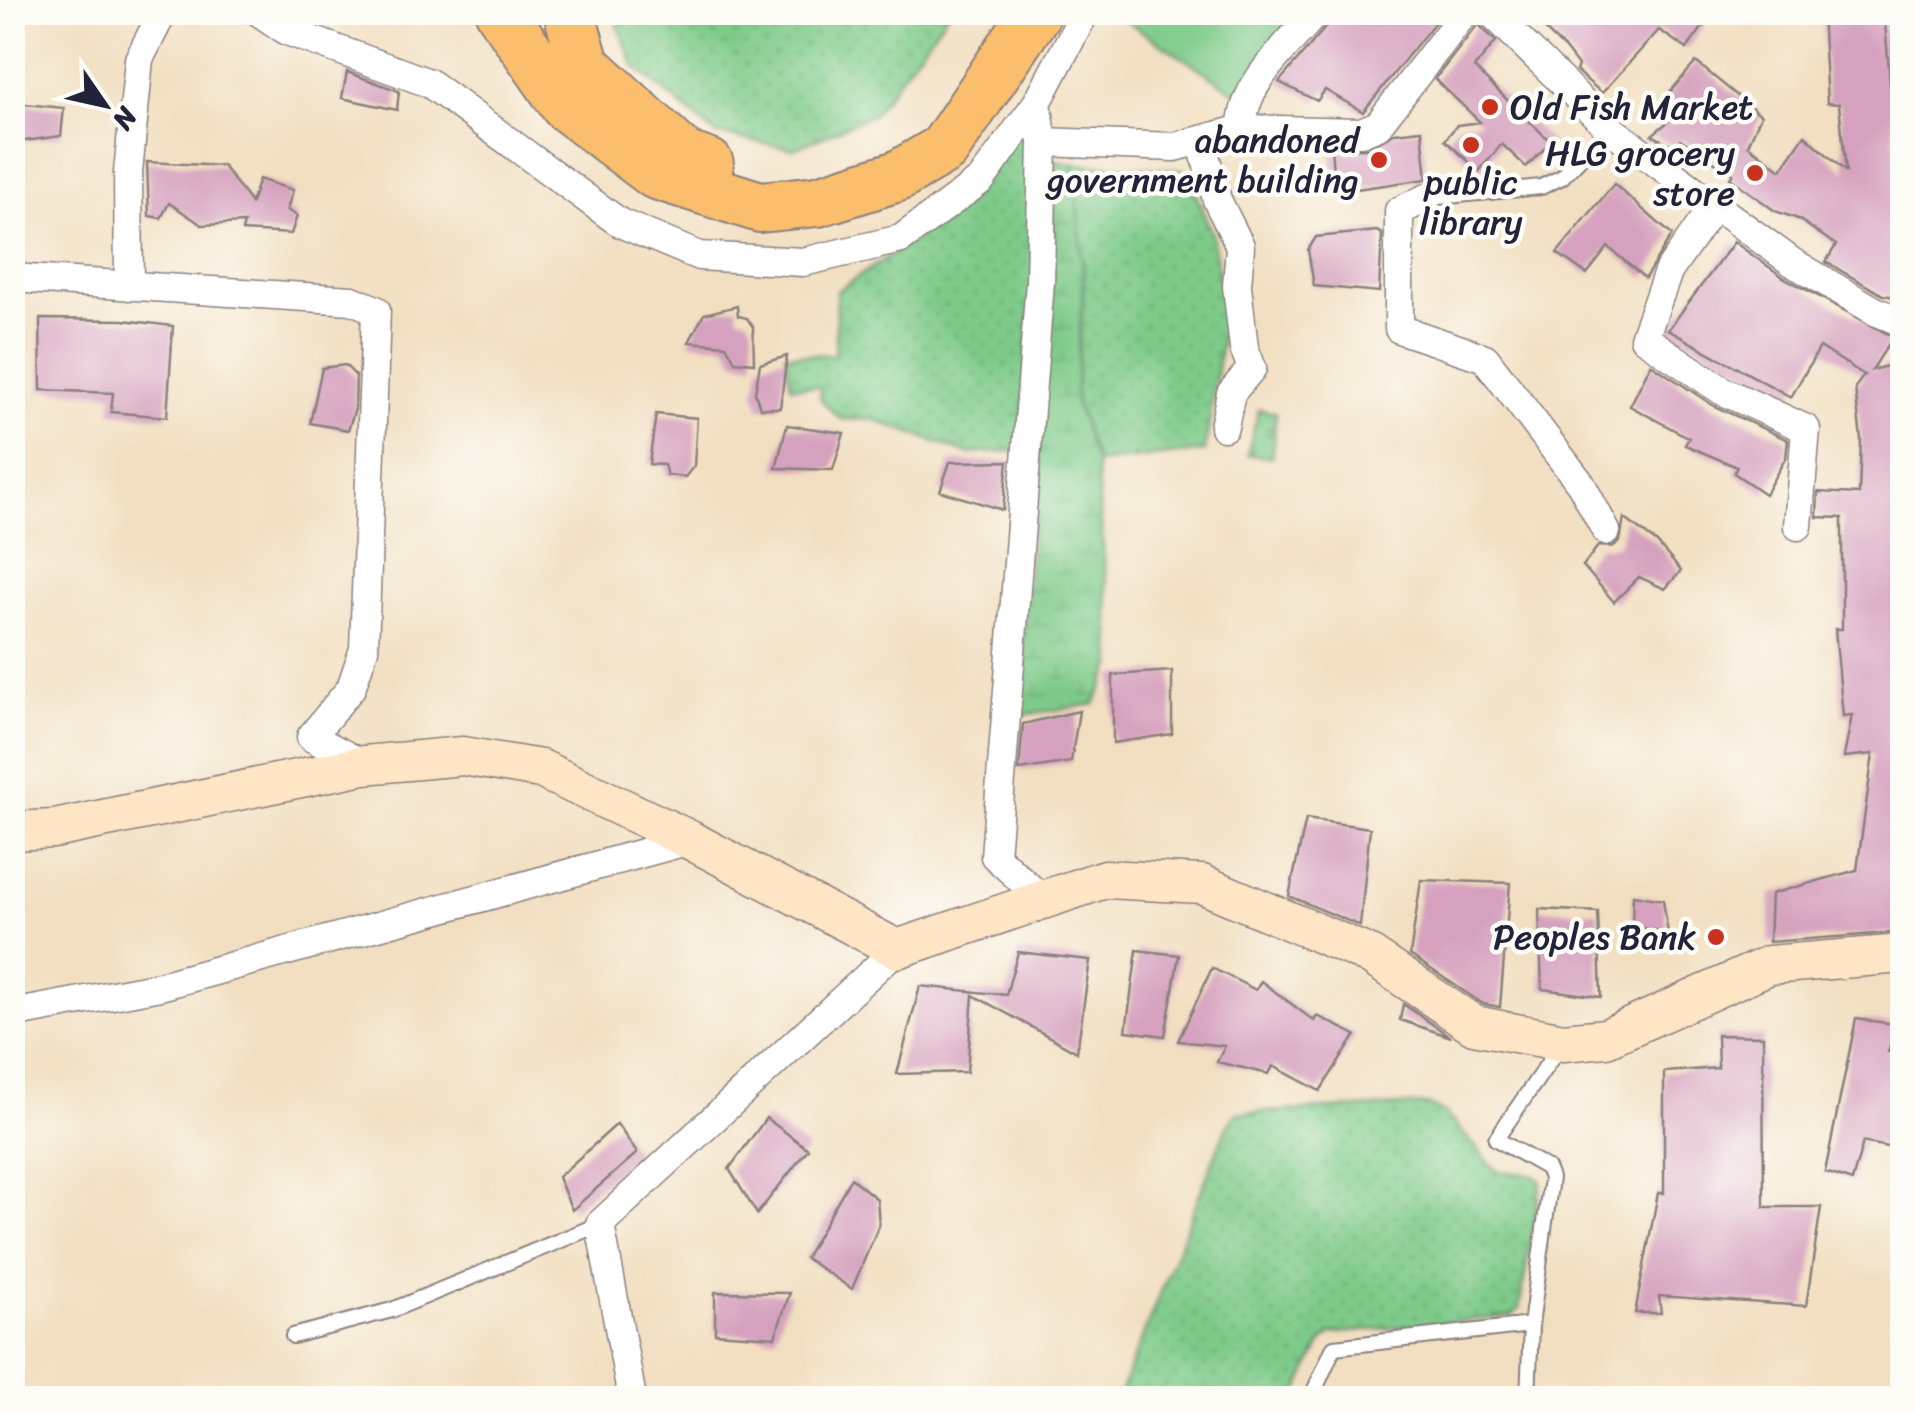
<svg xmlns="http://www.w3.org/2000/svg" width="1915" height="1411" viewBox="0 0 1915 1411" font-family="Sriracha,sans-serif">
<defs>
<pattern id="grass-dots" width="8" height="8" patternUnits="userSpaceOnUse" patternTransform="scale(2.5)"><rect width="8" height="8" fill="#7ecb89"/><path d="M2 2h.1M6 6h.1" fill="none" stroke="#6dae77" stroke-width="1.8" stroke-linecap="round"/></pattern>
<pattern id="wetland-marsh" width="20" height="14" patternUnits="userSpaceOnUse" patternTransform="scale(2.5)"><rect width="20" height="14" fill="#7ecb89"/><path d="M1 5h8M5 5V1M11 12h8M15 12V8" fill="none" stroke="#6dae77"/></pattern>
<pattern id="cemetery-stones" width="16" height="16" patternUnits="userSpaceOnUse" patternTransform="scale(2.5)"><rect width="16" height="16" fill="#7ecb89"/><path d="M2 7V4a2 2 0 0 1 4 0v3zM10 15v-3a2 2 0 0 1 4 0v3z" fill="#6dae77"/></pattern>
</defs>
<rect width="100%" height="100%" fill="#fdfcf7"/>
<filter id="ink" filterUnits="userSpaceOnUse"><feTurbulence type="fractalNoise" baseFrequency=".01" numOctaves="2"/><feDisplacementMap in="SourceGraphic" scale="20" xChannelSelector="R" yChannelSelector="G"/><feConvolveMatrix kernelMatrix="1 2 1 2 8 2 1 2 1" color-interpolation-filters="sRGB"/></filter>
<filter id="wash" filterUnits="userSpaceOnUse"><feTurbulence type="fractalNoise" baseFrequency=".0048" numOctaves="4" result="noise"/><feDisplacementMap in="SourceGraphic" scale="40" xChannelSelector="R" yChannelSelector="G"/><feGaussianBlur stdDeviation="2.25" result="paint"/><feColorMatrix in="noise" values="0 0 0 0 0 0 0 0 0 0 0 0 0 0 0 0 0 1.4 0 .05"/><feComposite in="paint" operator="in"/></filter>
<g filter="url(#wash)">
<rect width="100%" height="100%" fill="#f2dfc1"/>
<path fill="url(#grass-dots)" stroke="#507662" stroke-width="2.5" d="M613 13H948L873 114 794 149 716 134 634 66Z
M1037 103 1042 179 1019 450 969 454 875 420 841 419 821 400 820 387 791 386 785 354 835 355 837 291 931 228Z
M1073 164 1186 170 1212 233 1225 315 1205 451 1096 463 1075 400 1083 279Z
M1427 1105 1445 1113 1497 1171 1535 1175 1541 1182 1519 1309 1512 1316 1331 1334 1321 1343 1295 1398H1118L1227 1126 1237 1113Z"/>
<path fill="url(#wetland-marsh)" stroke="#507662" stroke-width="2.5" d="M1056 161 1073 164 1084 279 1075 400 1096 463 1113 664 1095 704 1023 715 1018 706 1052 275Z"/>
<path fill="url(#cemetery-stones)" stroke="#507662" stroke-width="2.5" d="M1259 409 1276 413 1272 457 1247 455Z"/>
<path fill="#7ecb89" stroke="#507662" stroke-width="2.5" d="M1296 12 1302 17 1237 93 1114 13Z"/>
<g id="blocks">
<path fill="#d5a1be" d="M1333 12H1443L1363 112 1325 90 1317 101 1279 82 1329 23Z
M1527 12H1692L1707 21 1687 49 1659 30 1602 93 1576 71 1578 66 1565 49Z
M1822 12H1884L1902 223V298L1883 295 1826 262 1836 245 1798 219 1775 211 1730 178 1733 174 1680 139 1676 147 1652 135 1670 120 1655 109 1696 62 1761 115 1748 145 1781 170 1805 135 1846 172 1839 104 1827 103Z
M1478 24 1496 41 1474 68 1551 142 1526 167 1502 144 1479 171 1445 140 1457 125 1480 122 1435 79Z
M347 72 399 91 397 110 342 98Z
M16 103 64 108 61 136 17 142Z
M1422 130 1427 179 1335 192 1331 149 1367 148 1394 133Z
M147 162 223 166 251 203 259 179 293 190 287 210 297 216 291 234 242 231 244 223 202 225 169 203 161 218 149 216Z
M1614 184 1672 235 1645 278 1608 247 1587 274 1557 253Z
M1377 231 1382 234 1379 292 1314 286 1308 250 1316 237Z
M1734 242 1783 277 1893 337 1872 370 1902 362V932L1769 942 1771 894 1857 870 1873 754 1844 757 1852 715 1843 716 1835 629H1842V518L1817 517 1818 492 1859 494 1861 439 1855 388 1864 375 1820 347 1791 397 1668 330Z
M737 306 738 316 747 318 753 327 754 363 735 361 726 345 689 342 704 314Z
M40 319 123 320 173 326 167 417 111 412 113 393 41 390Z
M787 356 780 408H760L755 393 760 364Z
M1651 364 1714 406 1788 440 1786 457 1765 494 1734 473 1737 467 1685 445 1689 438 1630 406Z
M345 365 356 376 355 409 348 430 310 423 322 368Z
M656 414 697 418 694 466 685 477 667 475 664 465 649 464Z
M787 425 844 433 833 470 776 468Z
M1008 461 1003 510 940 491 950 462Z
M1624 518 1657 543 1681 571 1665 589 1639 577 1614 602 1583 566 1598 546 1613 547 1620 541Z
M1172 671V734L1113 743V675Z
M1079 711 1071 762 1019 770 1023 724Z
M1306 819 1370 828 1360 926 1289 896Z
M1421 880 1510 883 1500 1007 1483 1004 1410 955Z
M1633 895 1663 900 1668 933 1632 926Z
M1539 909 1598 912 1601 997 1542 989Z
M1137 950 1179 955 1165 1036 1126 1031Z
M1018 952 1090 960 1077 1052 973 995 967 1072 897 1074 920 986 1006 995Z
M1212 968 1256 990 1261 981 1314 1021 1317 1016 1356 1035 1320 1091 1273 1066 1269 1074 1217 1062 1225 1046 1178 1041Z
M1403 1004 1451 1037 1400 1020Z
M1856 1019 1896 1024 1888 1052 1902 1054V1150L1863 1142 1852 1181 1825 1172Z
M1717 1035 1763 1036 1764 1207H1821L1806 1306 1659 1296 1661 1313H1635L1658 1193H1664V1072L1718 1068Z
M766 1118 808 1149 757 1214 729 1169Z
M617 1124 637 1153 572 1210 558 1177Z
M851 1178 877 1199 879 1225 852 1289 805 1258Z
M715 1292 790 1293 775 1337 715 1333Z"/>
</g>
</g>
<g filter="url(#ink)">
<use href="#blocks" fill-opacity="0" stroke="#8a807e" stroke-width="2.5"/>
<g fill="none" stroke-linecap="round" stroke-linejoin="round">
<g stroke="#8a807e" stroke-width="18">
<path id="lane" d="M1427 198 1541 187 1562 177 1609 128
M293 1336 392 1310 600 1224
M1311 1398 1334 1347 1531 1325
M1528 1398 1531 1325 1551 1178 1547 1168 1496 1139 1560 1046"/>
</g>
<g stroke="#8a807e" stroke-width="31">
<path id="street" d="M259 12 287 31 429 83 620 223 699 256 803 262 901 239 981 180 1037 103 1085 12
M1491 12 1609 128 1792 262 1875 311 1902 322
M1037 103 1043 142 1040 282 995 856 1044 901
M1242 129C1242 83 1288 46 1316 12
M1201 140 1217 200 1240 246 1237 286 1244 348 1252 368 1231 393 1224 427
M1043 142 1175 147 1242 129 1361 132 1378 125 1465 12
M1427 198 1399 211V329L1485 358 1581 484 1606 531
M1714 206 1668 272 1644 338 1723 391 1806 429 1798 526
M12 278 352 300 376 310 364 649 351 688 311 737 364 765
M129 286 128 173 139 59 163 12
M12 1014 160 986 690 840
M632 1398 600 1224 897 949"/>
</g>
<g stroke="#8a807e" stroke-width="41">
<path id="secondary" d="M12 831 54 829 364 765 463 756 541 769 690 840 897 949 1105 879 1202 884 1370 955 1474 1025 1563 1042 1606 1038 1769 965 1902 954"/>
</g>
<g stroke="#8a807e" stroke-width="54">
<path id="highway" d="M501 12 566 106 656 174 760 207 818 201 898 176 944 149 1036 12
M569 12 584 64 684 156 708 164"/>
</g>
<use href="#lane" stroke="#fff" stroke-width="14"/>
<use href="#street" stroke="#fff" stroke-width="28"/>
<use href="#secondary" stroke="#fde5c5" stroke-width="38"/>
<use href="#highway" stroke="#fabe6d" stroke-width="50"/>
</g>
</g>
<g fill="#c8321e" stroke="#fdfcf7" stroke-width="4">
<circle cx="1490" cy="107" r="10"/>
<circle cx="1471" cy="145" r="10"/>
<circle cx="1379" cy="160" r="10"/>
<circle cx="1755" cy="173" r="10"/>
<circle cx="1716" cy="937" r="10"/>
</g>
<g text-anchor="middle" stroke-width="9" stroke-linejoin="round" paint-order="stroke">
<g font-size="35" fill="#22223b" stroke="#fdfcf7" text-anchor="end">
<text x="1510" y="119" text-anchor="start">Old Fish Market</text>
<text x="1359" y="152">abandoned<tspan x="1359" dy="40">government building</tspan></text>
<text x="1735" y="165">HLG grocery<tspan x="1735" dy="40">store</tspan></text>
<text x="1471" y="194" text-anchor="middle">public<tspan x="1471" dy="40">library</tspan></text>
<text x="1696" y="949">Peoples Bank</text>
</g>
</g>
<rect width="1915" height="1411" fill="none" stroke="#fdfcf7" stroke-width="50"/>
<g transform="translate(105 105) rotate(124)" stroke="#fdfcf7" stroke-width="8" paint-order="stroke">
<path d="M0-8L18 38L0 25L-18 38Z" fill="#22223b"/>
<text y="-15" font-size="28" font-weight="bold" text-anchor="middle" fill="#22223b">N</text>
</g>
</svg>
